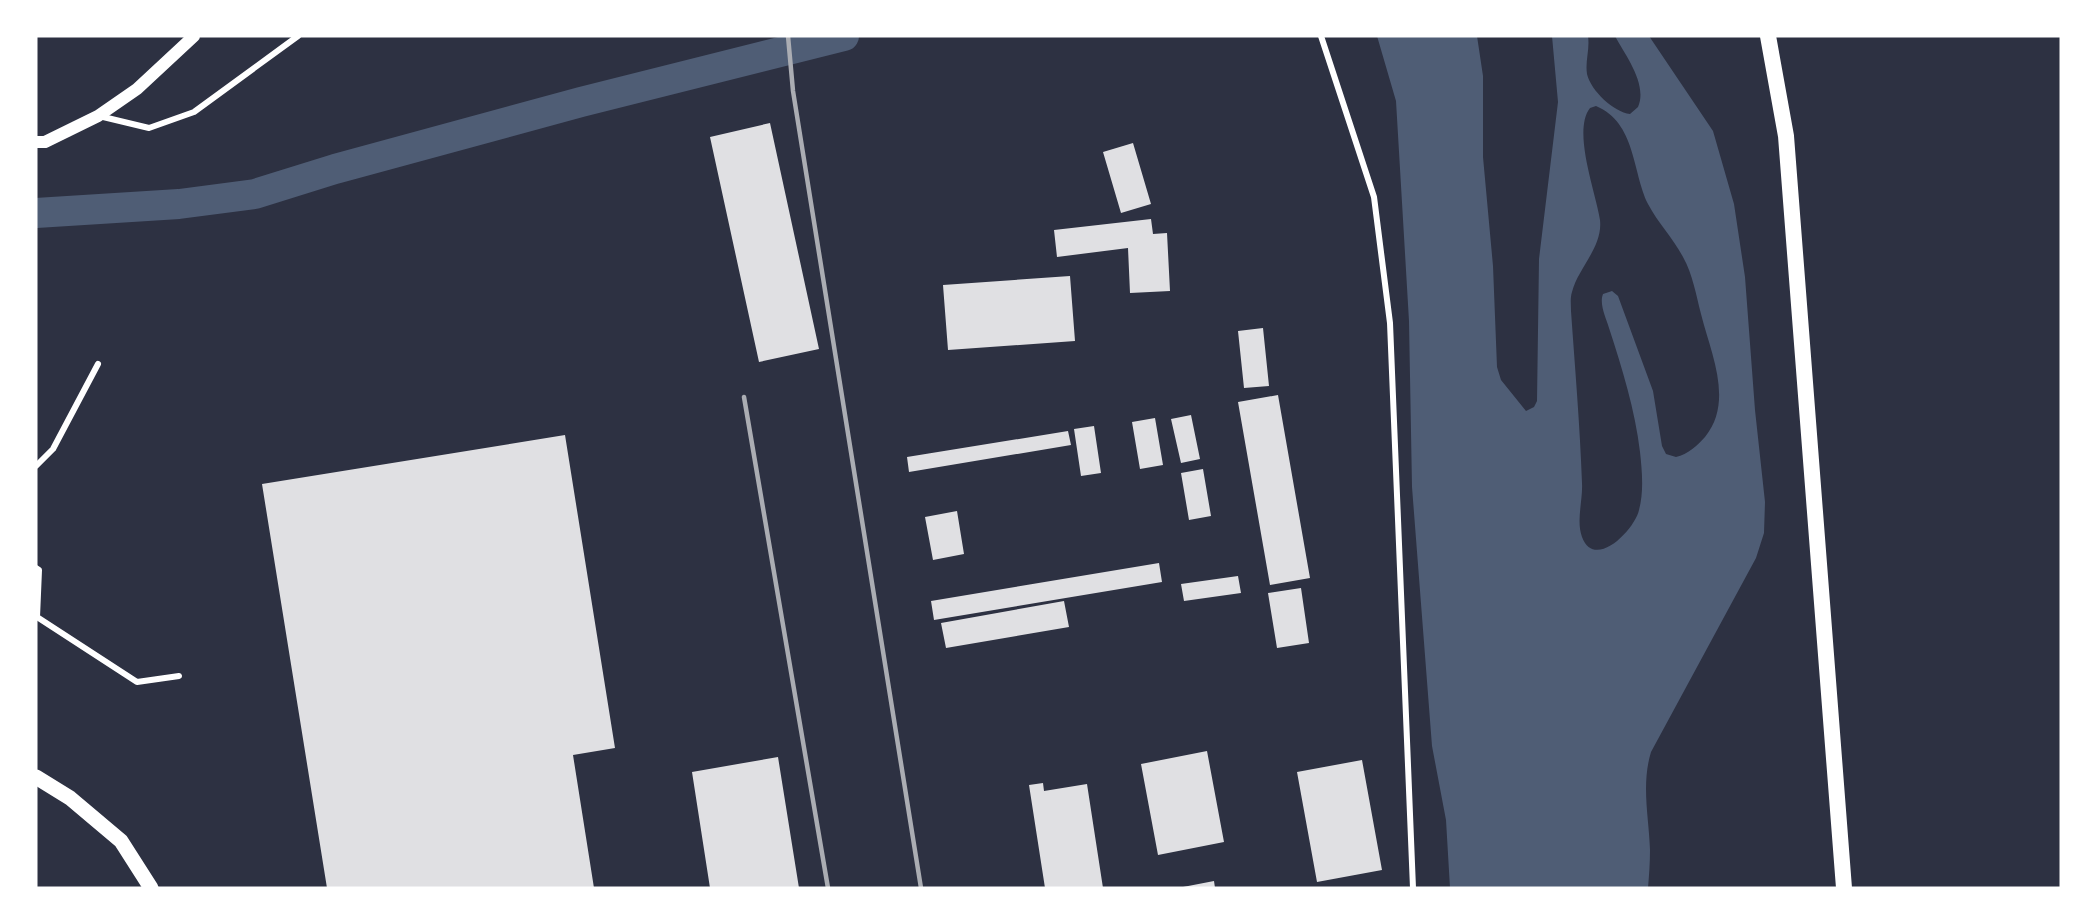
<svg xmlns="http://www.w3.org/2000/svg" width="2097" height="924" viewBox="0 0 2097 924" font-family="Roboto,sans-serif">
<rect width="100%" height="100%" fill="#2d3142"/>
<path fill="#4f5d75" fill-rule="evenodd" d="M1377 36H1477L1483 76V157L1493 266 1497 367 1501 380 1526 411 1534 407 1537 401 1539 259 1558 102 1552 36H1588C1590 49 1585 61 1587 74 1591 91 1614 112 1630 114L1638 107C1648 84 1625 55 1615 36H1649L1713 131 1734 204 1745 277 1755 410 1765 502 1764 533 1756 558 1651 752C1641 785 1649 817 1650 850 1650 863 1649 876 1648 888H1450L1446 820 1432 746 1412 487 1409 321 1396 101ZM1596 106C1636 123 1632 171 1648 204 1658 223 1673 238 1683 257 1693 275 1696 295 1701 314 1711 354 1734 401 1705 437 1697 446 1688 454 1676 457L1666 454 1662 446 1653 391 1618 296 1612 291 1603 294C1599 304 1606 318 1609 328 1622 368 1635 410 1640 452 1642 470 1644 492 1639 510 1635 529 1595 571 1582 537 1576 521 1583 500 1582 483 1580 426 1575 368 1571 311 1571 305 1570 298 1572 292 1578 268 1603 247 1600 220 1596 193 1572 131 1590 108Z"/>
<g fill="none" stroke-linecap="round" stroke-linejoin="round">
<path stroke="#4f5d75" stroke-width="30" d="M36 213 179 204 255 194 335 169 581 102 844 36"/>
</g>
<path fill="#e0e0e3" d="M770 123 819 349 759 362 710 137Z
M1133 143 1151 204 1121 213 1103 152Z
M1151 219 1153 234 1167 233 1170 291 1130 293 1128 248 1057 257 1054 230Z
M1070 276 1075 341 948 350 943 285Z
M1263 328 1269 386 1244 388 1238 331Z
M1278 395 1310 578 1270 585 1238 402Z
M1191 415 1200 459 1181 463 1171 419Z
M1155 418 1163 465 1140 469 1132 422Z
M1094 426 1101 473 1081 476 1074 429Z
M1068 431 1071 445 909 472 907 457Z
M565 435 615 748 573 755 594 888H327L262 484Z
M1203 469 1211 516 1189 520 1181 473Z
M957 511 964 554 933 560 925 517Z
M1159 563 1162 582 934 620 931 601Z
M1238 576 1241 593 1184 601 1181 584Z
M1301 588 1309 643 1277 648 1268 593Z
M1064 601 1069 627 946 648 941 623Z
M1207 751 1224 842 1158 855 1141 764Z
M778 757 799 888H710L692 772Z
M1362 760 1382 870 1317 882 1297 772Z
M1043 783 1044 791 1087 784 1103 888H1045L1029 785Z
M1214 881 1215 888H1183V887Z"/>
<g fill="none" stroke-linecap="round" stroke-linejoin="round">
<path stroke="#fff" stroke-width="6" d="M1321 36 1374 197 1390 323 1413 888
M99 116 149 128 194 112 298 36
M36 466 53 449 98 364
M36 568 39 570 37 617 137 682 179 676"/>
<path stroke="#fff" stroke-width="12" d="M36 142H45L98 116 137 89 194 36"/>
<path stroke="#fff" stroke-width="15" d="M36 777 70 798 121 841 151 888"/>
<path stroke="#fff" stroke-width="16" d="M1768 36 1786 136 1844 888"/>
<path stroke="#abadb3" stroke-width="4.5" d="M788 36 793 91 921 888
M744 397 828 888"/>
</g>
<rect width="2097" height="924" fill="none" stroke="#ffffff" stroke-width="75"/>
</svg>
